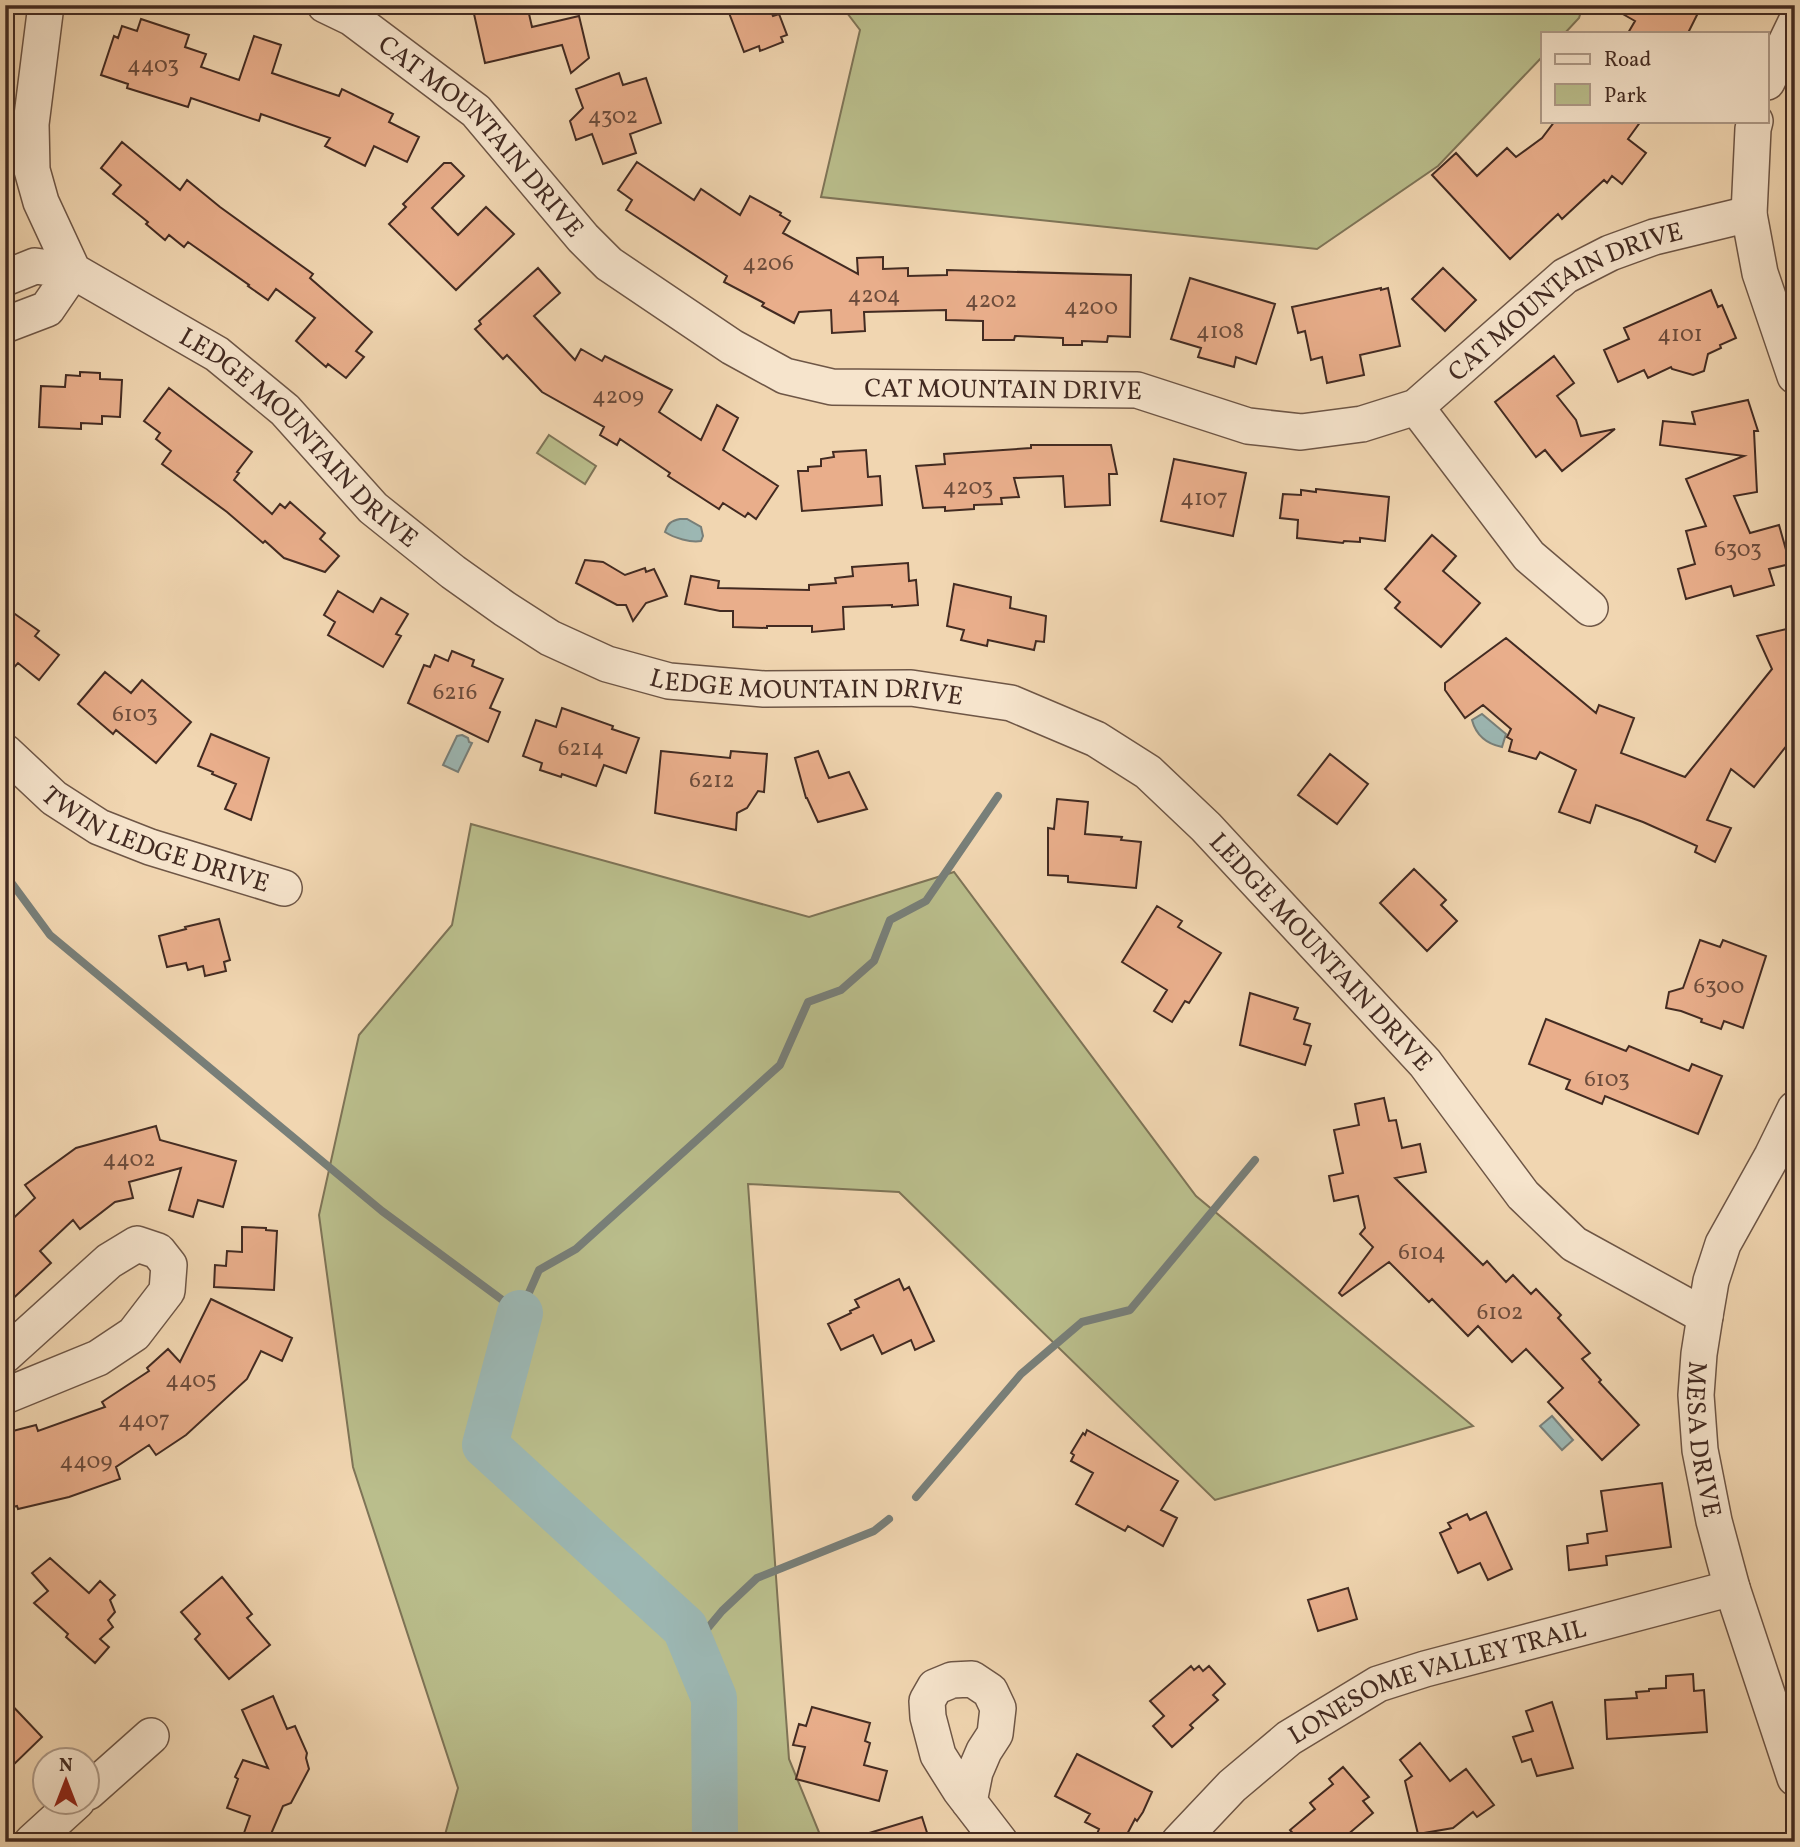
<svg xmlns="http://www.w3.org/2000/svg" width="1800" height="1847" viewBox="0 0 1800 1847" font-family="Vollkorn,serif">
<rect width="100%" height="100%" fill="#f1d6b1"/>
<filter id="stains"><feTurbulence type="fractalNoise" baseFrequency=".00286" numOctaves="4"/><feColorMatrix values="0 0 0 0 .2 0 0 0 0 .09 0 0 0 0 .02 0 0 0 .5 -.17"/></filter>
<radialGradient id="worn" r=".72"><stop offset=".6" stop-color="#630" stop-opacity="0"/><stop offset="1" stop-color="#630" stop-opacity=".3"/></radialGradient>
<path fill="#babe8c" stroke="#7e7457" stroke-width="2" d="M841 5H1583L1579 18 1565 33H1543V56L1438 166 1317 249 821 197 860 30Z
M549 435 596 466 585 484 537 453Z
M471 824 809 917 954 872 1196 1196 1473 1426 1215 1500 899 1192 748 1184 789 1759 823 1842H443L458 1788 353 1467 319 1215 359 1035 452 925Z"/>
<path fill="#9cb7b3" stroke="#787f79" stroke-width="2" d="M680 519H687L701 527 703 536 701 541C691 543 674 538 665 532 668 523 671 521 680 519Z
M1482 714 1506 734 1502 747C1487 744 1476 735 1472 720Z
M462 735 468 738 469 742 472 743 458 772 443 765 457 736Z
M1552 1416 1573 1440 1562 1450 1540 1426Z"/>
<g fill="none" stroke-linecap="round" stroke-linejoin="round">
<path stroke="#787f79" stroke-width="8" d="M5 874 50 935 382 1211 520 1313 539 1270 576 1249 780 1065 808 1002 841 990 874 961 890 920 926 901 998 796
M916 1497 1021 1374 1082 1322 1130 1310 1255 1160
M692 1647 722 1611 757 1578 874 1531 889 1519"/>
<path stroke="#9cb7b3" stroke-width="46" d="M520 1313 485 1445 685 1628 714 1698 715 1842"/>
</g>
<path fill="#e9ae8b" stroke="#432b22" stroke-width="2" d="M472 5H527L532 27 579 16 589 58 571 73 562 45 485 63Z
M726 5H768L773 16 779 14 787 35 781 37 783 42 760 51 759 46 744 52Z
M1607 5H1702L1688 33H1628L1635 21Z
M141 19 189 35 185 47 206 54 201 67 239 80 254 36 281 45 272 73 339 96 342 89 393 114 389 122 419 137 407 162 374 146 365 166 325 146 330 138 261 114 259 121 191 98 188 107 127 88 128 84 101 75 114 36 118 38 122 26 137 31Z
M619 73 623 85 646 78 661 123 630 134 636 153 603 164 592 134 576 140 570 121 583 108 576 89Z
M1555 121H1641L1628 139 1646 153 1622 184 1612 176 1607 183 1604 180 1562 219 1558 214 1510 259 1432 175 1456 153 1477 176 1507 148 1516 157 1542 138Z
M122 142 180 190 187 180 220 207 313 274 310 278 372 332 356 351 364 357 346 378 328 364 326 367 296 341 315 318 276 289 268 300 248 286 249 285 188 242 184 247 169 235 165 240 146 224 148 222 113 194 121 185 101 168Z
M637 162 694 200 701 189 740 215 750 196 781 213 780 215 790 221 783 233 858 274 857 258 883 257V269L908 268V276L947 275V270L1131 275 1130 337 1108 336 1107 342 1082 341V345H1063V338L1015 336 1014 340H983V321L946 320V310L864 312 865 331 832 333 831 310 799 312 794 323 762 306 764 303 724 282 727 276 626 210 632 200 618 190Z
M444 163H451L464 176 432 208 458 235 486 207 514 234 456 290 389 224 406 207 403 204Z
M538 268 560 293 534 316 575 360 581 349 602 361 605 356 672 390 659 412 701 440 717 405 738 418 723 450 778 486 756 519 748 513 745 517 723 503 719 509 668 476 670 473 620 439 617 445 600 435 604 427 542 392 507 355 503 359 475 329 481 324 479 321Z
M1443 268 1476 300 1445 331 1412 299Z
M1190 278 1275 304 1256 364 1236 357 1234 367 1198 357 1201 348 1171 339Z
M1381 288V290L1388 288 1400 346 1360 355 1364 375 1327 383 1322 357 1311 360 1305 331 1298 333 1292 307Z
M1711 290 1718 307 1722 305 1736 338 1720 345 1721 348 1708 354 1704 371 1693 375 1672 369 1671 367 1648 378 1644 370 1618 382 1604 350 1629 339 1624 328Z
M1554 356 1574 383 1557 396 1576 420 1581 436 1615 429 1562 471 1545 450 1536 457 1495 402Z
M80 372 100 373V379L122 380 120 417 102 416V424L81 423V429L39 427 41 386 65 387 66 375 80 376Z
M169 388 252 452 237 472 239 473 234 480 272 514 280 504 285 508 290 502 325 533 320 539 339 556 325 572 284 558 265 541 263 543 227 512 162 464 171 451 156 439 160 433 144 421Z
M1748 400 1758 431H1754L1757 492 1734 496 1750 533 1779 525 1790 564 1769 569 1774 585 1734 596 1731 586 1686 599 1678 569 1695 564 1686 531 1706 526 1686 479 1744 456 1660 445 1663 421 1695 424 1692 412Z
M1031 445H1111L1117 474H1109L1110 505 1065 507 1063 476 1014 478 1019 497 1001 498 1002 504 974 505V509L945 511V507L923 508 916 466 945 464 944 454 1031 448Z
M866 450 868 477 880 476 882 505 802 511 798 471H808V467L821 466V459L834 457 833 452Z
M1174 459 1246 473 1233 536 1161 521Z
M1316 489 1389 497 1385 541 1360 538V542L1344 541 1343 543 1297 538 1298 520 1280 518 1283 494 1301 495V490L1316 492Z
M1432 535 1456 556 1443 571 1480 603 1441 647 1395 608 1400 602 1385 589Z
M585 560 603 562 625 575 645 568 646 572 654 569 667 596 646 603 633 621 626 605H617L576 583Z
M908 563 909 581 916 580 918 605 892 607V605L843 607 844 629 812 632V626H767V628L733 627V611H720L685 604 691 576 719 581 718 588 809 590V585L836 583 835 578 853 576 852 567Z
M954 584 1011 597 1010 608 1046 616 1044 642 1036 641 1034 650 988 640 987 646 961 640 964 630 947 626Z
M338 591 373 612 381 598 408 614 396 634 401 636 383 667 328 635 335 622 324 615Z
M5 607 39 631 35 636 59 655 39 680 18 663 5 677Z
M1795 627V735L1754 787 1731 769 1707 820 1731 828 1715 862 1695 852 1697 846 1643 822 1596 805 1590 823 1559 812 1576 770 1540 752 1536 759 1509 751 1512 740 1507 737 1511 729 1483 705 1465 718 1445 690V683L1506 638 1596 713 1599 705 1634 718 1621 753 1685 777 1772 669 1757 636Z
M452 651 474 660 472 666 503 679 490 708 500 712 488 742 408 703 424 665 430 667 435 655 448 661Z
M105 672 131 693 142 680 191 722 156 763 116 730 113 734 78 704Z
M562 708 613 726 612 729 639 738 626 773 604 765 596 786 562 774 561 777 540 770 542 763 523 756 536 720 556 727Z
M211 734 269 758 251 820 225 809 236 784 212 774 213 772 198 766Z
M661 751 730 758 731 751 767 754 764 792 758 791 747 808 737 813 736 830 655 813Z
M818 751 829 778 849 772 867 809 818 822 807 798H806L795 758Z
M1330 754 1368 784 1337 824 1298 795Z
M1057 799 1088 802 1085 834 1122 837 1121 840 1141 842 1136 888 1068 882V876L1048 875V828L1054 829Z
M1414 869 1446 900 1441 905 1457 921 1427 951 1380 903Z
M1157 906 1182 921 1178 927 1221 953 1189 1003 1185 1001 1172 1022 1154 1011 1167 990 1122 962Z
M219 919 230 960 224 962 226 971 205 976 203 966 188 970 186 963 167 967 159 936 186 929 185 927Z
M1700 940 1720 947 1723 940 1766 956 1743 1028 1724 1021 1721 1029 1701 1022 1702 1019 1681 1011 1666 1008 1669 992 1683 988Z
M1250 993 1298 1008 1294 1019 1310 1024 1304 1044 1311 1046 1305 1065 1240 1045Z
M1546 1019 1626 1051 1629 1046 1689 1071 1692 1064 1722 1076 1698 1134 1605 1096 1602 1104 1566 1089 1570 1080 1529 1064Z
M1384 1098 1389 1121 1396 1120 1402 1148 1420 1144 1426 1172 1395 1178 1483 1265 1487 1261 1506 1282 1513 1275 1531 1294 1536 1289 1561 1315 1558 1318 1590 1353 1582 1359 1601 1380 1599 1382 1639 1425 1602 1460 1548 1402 1563 1388 1526 1349 1512 1362 1478 1326 1468 1336 1432 1299 1429 1302 1389 1262 1342 1296 1339 1293 1373 1247 1360 1234 1365 1228 1358 1196 1334 1201 1329 1176 1343 1173 1334 1130 1359 1125 1355 1104Z
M156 1126 160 1140 236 1161 223 1207 198 1200 193 1217 169 1210 181 1168 129 1182 133 1198 115 1202 80 1229 73 1220 40 1251 51 1263 5 1306V1226L35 1198 25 1185 76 1148Z
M242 1227 266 1228V1230L277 1231 274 1290 214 1287 215 1265 226 1266 227 1251 242 1252Z
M899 1279 904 1290 909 1287 934 1341 915 1350 911 1340 882 1354 873 1335 841 1350 828 1324 851 1313 850 1311 859 1307 855 1300Z
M211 1299 292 1338 282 1361 261 1351 247 1379 186 1435 156 1455 149 1445 116 1467 120 1479 69 1497 18 1509 17 1506 5 1509V1433L36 1425 38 1431 105 1407 102 1402 149 1371 147 1368 168 1349 180 1362Z
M1087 1430 1178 1481 1161 1510 1177 1518 1163 1546 1128 1526 1125 1531 1076 1504 1093 1473 1071 1461 1074 1455 1071 1453 1083 1433 1085 1435Z
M1662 1483 1671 1547 1606 1556 1607 1565 1569 1570 1567 1546 1588 1543 1587 1534 1607 1531 1601 1491Z
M1486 1512 1512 1569 1488 1580 1480 1563 1458 1573 1440 1533 1451 1528 1448 1523 1467 1514 1470 1520Z
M50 1558 89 1593 100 1581 115 1595 110 1600 115 1612 108 1620 113 1627 100 1639 109 1647 95 1663 66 1637 68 1634 34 1603 48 1591 32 1573Z
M222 1577 252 1614 247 1618 270 1645 229 1679 195 1639 200 1634 181 1612Z
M1348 1588 1357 1619 1318 1631 1308 1600Z
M1191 1666 1194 1670 1199 1666 1203 1671 1209 1666 1225 1684 1213 1695 1218 1700 1190 1725 1193 1728 1172 1747 1153 1726 1164 1716 1150 1701Z
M1693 1674 1694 1691 1704 1690 1707 1732 1607 1739 1605 1700 1637 1698 1636 1692 1649 1691V1689L1666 1688V1676Z
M273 1696 287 1729 295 1726 307 1753 306 1758 309 1769 291 1803 283 1806 268 1841 244 1833 250 1816 227 1808 238 1779 235 1777 243 1760 268 1768 242 1710Z
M5 1698 42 1737 5 1773Z
M1552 1702 1573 1768 1537 1776 1531 1759 1522 1762 1513 1737 1533 1731 1526 1711Z
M812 1707 870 1723 865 1741 870 1743 864 1765 887 1771 879 1801 796 1779 805 1747 793 1745 799 1724 806 1726Z
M1420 1743 1450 1781 1466 1769 1494 1805 1477 1817 1473 1812 1453 1828 1418 1834 1405 1781 1412 1776 1400 1760Z
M1077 1754 1152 1792 1143 1812 1137 1821 1135 1819 1123 1842H1112L1097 1834 1099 1829 1085 1822 1090 1814 1055 1796Z
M1343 1767 1369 1797 1363 1801 1373 1813 1339 1842H1300L1290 1830 1315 1809 1310 1803 1333 1784 1329 1779Z
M922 1817 930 1842H857L856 1837Z"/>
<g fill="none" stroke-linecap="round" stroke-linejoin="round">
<g stroke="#6e5646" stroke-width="38">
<g id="minor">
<path id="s1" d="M46 5 31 124 32 170 41 202 73 271 217 354 285 410 373 508 453 572 505 609 550 638 607 664 669 681 764 689 911 688 1011 703 1096 739 1148 772 1206 827 1425 1063 1523 1195 1574 1244 1705 1316"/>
<path id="s2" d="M325 5 352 18 476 111 583 238 609 264 732 347 785 376 832 387 1137 390 1248 426 1301 432 1362 424 1416 407 1565 276 1610 253 1654 237 1749 214"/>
<path d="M1767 82 1795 24"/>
<path d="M1755 121 1753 129 1749 214 1760 273 1795 376"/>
<path d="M5 278 35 266 73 271 47 309 5 325"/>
<path d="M1416 407 1529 556 1590 608"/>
<path id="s3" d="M5 752 54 798 99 827 150 847 284 888"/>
<path id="s4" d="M1795 1109 1772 1156 1723 1244 1711 1281 1705 1316 1699 1354 1696 1395 1700 1450 1714 1521 1732 1588 1795 1778"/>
<path d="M5 1355 109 1261 137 1244 158 1251 169 1265 167 1291 134 1334 98 1358 5 1396"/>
<path d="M88 1792 151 1736"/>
<path d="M969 1802 975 1772 984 1751 995 1734 998 1708 990 1691 972 1679 952 1680 935 1687 927 1701 928 1717 938 1755 960 1790 1000 1842"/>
<path d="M32 1842 77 1801"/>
<path id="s5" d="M1179 1842 1232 1786 1289 1738 1378 1684 1425 1669 1732 1588"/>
</g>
</g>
<use href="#minor" stroke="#f6e4cc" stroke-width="35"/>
</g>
<g text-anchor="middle" stroke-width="6" stroke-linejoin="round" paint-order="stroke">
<g font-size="23" fill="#6c4c3c">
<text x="153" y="72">4403</text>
<text x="613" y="123">4302</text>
<text x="768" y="270">4206</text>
<text x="874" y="302">4204</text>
<text x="991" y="307">4202</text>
<text x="1091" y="314">4200</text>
<text x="1220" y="338">4108</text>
<text x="1680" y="341">4101</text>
<text x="618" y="403">4209</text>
<text x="968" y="494">4203</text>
<text x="1204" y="505">4107</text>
<text x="1738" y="556">6303</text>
<text x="455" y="699">6216</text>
<text x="135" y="721">6103</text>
<text x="581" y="755">6214</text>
<text x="712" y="787">6212</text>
<text x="1719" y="993">6300</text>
<text x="1607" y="1086">6103</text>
<text x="129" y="1166">4402</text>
<text x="1422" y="1259">6104</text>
<text x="1500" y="1319">6102</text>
<text x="191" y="1387">4405</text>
<text x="144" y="1427">4407</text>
<text x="86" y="1468">4409</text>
</g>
<g font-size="26" fill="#432b22" stroke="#f6e4cc">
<text dy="9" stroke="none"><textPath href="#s2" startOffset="206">CAT MOUNTAIN DRIVE</textPath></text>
<text dy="9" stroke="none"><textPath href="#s2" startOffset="1424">CAT MOUNTAIN DRIVE</textPath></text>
<text dy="9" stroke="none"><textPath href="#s2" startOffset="816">CAT MOUNTAIN DRIVE</textPath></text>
<text dy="9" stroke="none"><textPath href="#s1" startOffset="558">LEDGE MOUNTAIN DRIVE</textPath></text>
<text dy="9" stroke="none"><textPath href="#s1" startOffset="1146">LEDGE MOUNTAIN DRIVE</textPath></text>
<text dy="9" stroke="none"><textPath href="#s3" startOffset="178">TWIN LEDGE DRIVE</textPath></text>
<text dy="9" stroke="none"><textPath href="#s1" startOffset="1755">LEDGE MOUNTAIN DRIVE</textPath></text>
<text dy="9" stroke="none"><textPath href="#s4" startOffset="352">MESA DRIVE</textPath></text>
<text dy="9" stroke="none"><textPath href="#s5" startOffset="312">LONESOME VALLEY TRAIL</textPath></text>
</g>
</g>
<rect width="1800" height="1847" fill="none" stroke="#f1d6b1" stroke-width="28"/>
<rect x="7" y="7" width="1786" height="1833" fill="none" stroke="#432b22" stroke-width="3.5"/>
<rect x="14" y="14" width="1772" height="1819" fill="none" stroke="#432b22" stroke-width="2"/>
<rect x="1541" y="32" width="228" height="91" fill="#f6e4cc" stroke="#ae9a88" stroke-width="2"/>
<rect x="1555" y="54" width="35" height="10" fill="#f6e4cc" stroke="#ae9a88" stroke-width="2"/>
<text x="1604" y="66" font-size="21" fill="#432b22">Road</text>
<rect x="1555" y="84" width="35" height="21" fill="#babe8c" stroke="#ae9a88" stroke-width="2"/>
<text x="1604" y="102" font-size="21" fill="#432b22">Park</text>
<g transform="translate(66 1781)"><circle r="33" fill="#f6e4cc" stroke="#ae9a88" stroke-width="2"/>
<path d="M0-5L12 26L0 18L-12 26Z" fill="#8f2418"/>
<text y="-10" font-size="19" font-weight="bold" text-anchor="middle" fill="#432b22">N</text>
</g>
<rect width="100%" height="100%" filter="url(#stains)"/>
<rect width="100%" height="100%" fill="url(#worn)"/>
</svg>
